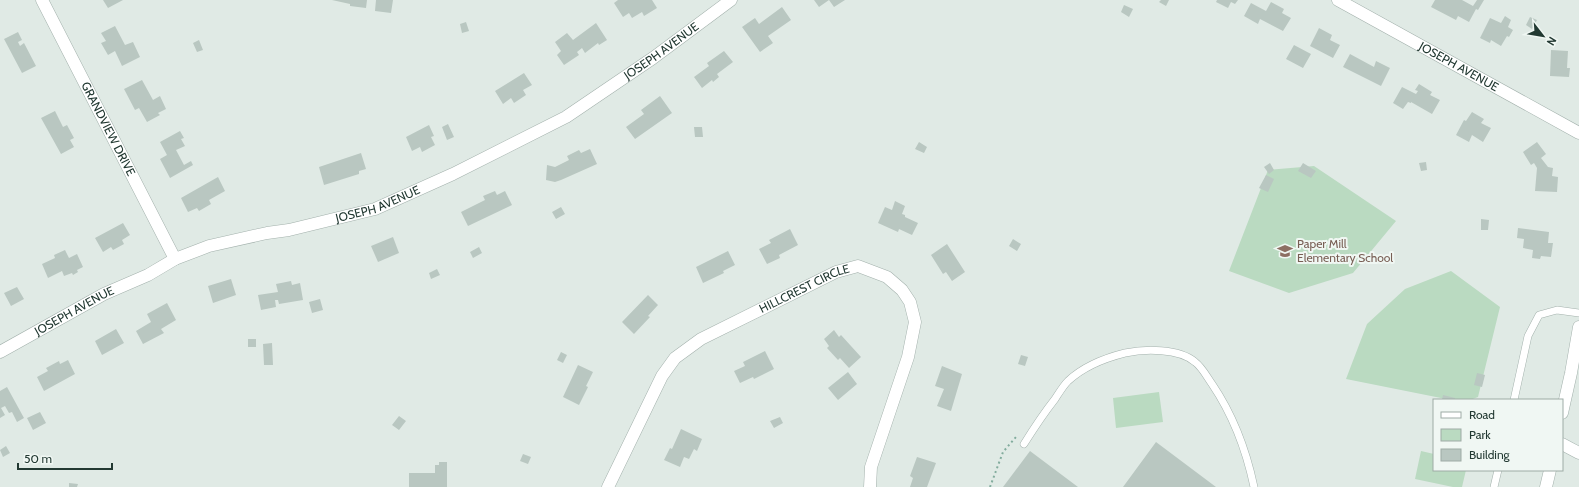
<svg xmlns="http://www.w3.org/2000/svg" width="1579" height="487" viewBox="0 0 1579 487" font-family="Cabin,sans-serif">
<rect width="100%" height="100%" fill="#e0eae5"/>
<path fill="#badac1" d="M1314 166 1396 221 1353 273 1289 293 1229 271 1268 170Z
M1451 271 1500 307 1478 397 1470 400H1451L1346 379 1367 324 1405 289Z
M1159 392 1163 422 1116 428 1113 398Z
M1421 451 1434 454V470H1466L1462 487H1453L1415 479Z"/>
<path fill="#b9c7c1" d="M103 0H123L108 8Z
M332 0H367L366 8 350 6V4Z
M376 0H393L391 13 375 11Z
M618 0H652L657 8 644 16 642 12 632 18 629 13 623 17 614 3Z
M814 0H845L834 7 829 0 819 7Z
M1161 0H1169L1166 6 1159 2Z
M1217 0H1238L1235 4 1231 2 1228 8 1216 2Z
M1435 0H1462L1473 6 1477 0H1484L1478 10 1476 9 1469 22 1458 16 1456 20 1431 7Z
M1271 2 1284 9 1282 13 1291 18 1283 31 1260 19 1258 24 1244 16 1251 3 1266 11Z
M1124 5 1133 9 1129 17 1121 12Z
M782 7 791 20 768 36 773 43 760 52 742 27 755 18 759 24Z
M1505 16 1511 20 1508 27 1513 30 1509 37 1507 36 1501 46 1491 40 1490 43 1480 38 1490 18 1501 23Z
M1530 17 1537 20 1532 29 1526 25Z
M466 22 469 31 462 33 460 24Z
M596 23 607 40 599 45 598 43 585 53 582 48 577 52 579 55 564 65 557 55 561 51 555 42 567 33 573 40Z
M115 26 125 45 133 42 140 57 122 66 115 51 108 55 101 43 106 41 101 33Z
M1319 28 1332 35 1330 40 1340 45 1333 58 1310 46Z
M18 32 22 40 18 42 20 46 24 43 36 66 22 73 4 39Z
M199 40 203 50 197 52 193 43Z
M1294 45 1311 54 1303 68 1286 59Z
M1551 50 1568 51 1567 68H1570L1569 77 1550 76Z
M724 51 733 62 717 74 719 77 713 82 712 80 702 88 694 77 709 66 707 63Z
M1350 54 1374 67 1376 61 1390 68 1381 86 1343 67Z
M524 73 532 85 523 90 526 95 514 103 511 98 503 104 495 91Z
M142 80 153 100 160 96 166 109 158 113 160 115 147 122 139 108 135 110 124 89Z
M1419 84 1432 92 1430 95 1440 100 1432 114 1411 102V103L1408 102 1403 109 1393 103 1402 87 1416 94 1418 91 1415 90Z
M660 96 672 113 635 139 626 127 644 114 641 110Z
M55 111 63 127 67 125 74 138 70 140 74 147 61 154 41 118Z
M1472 112 1484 119 1481 123 1491 128 1483 142 1472 135 1469 142 1456 135 1464 120 1466 121Z
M448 124 454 137 447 140 442 127Z
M429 125 434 136 431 137 435 145 422 152 420 147 412 151 406 137Z
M694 127H702L703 137H695Z
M180 131 184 138 181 139 185 146 176 150 184 165 191 161 193 165 170 178 160 159 167 155 160 142Z
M919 142 927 147 924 153 915 149Z
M1537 142 1546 154 1541 158 1548 167 1553 168 1552 176 1558 177 1557 192 1535 191 1537 168 1534 163 1531 165 1523 152Z
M590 149 597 164 561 180 555 182 546 180 547 165 555 167 569 160 567 156 579 150 581 153Z
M361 153 366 169 359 171V174L324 185 319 167Z
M1426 162 1427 170 1421 171 1419 163Z
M1270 163 1274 170 1269 174 1264 167Z
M1303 163 1316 171 1311 178 1298 171Z
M1266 175 1274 179 1268 192 1259 188Z
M218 177 225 191 209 200 211 204 199 211 197 208 188 212 181 198Z
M495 191 497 195 505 191 512 205 468 226 461 212 485 200 483 196Z
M895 201 905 206 902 214 905 215V217L918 223 912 235 899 229 898 232 878 223 885 207 892 210Z
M561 207 565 214 556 219 552 212Z
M1481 219 1489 220 1488 230H1481Z
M123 223 130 235 122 240 124 244 113 250 111 247 103 252 95 238Z
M1518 228 1549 232 1548 243H1553L1551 257 1541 256 1540 259 1532 258 1533 250 1523 248 1524 239 1517 238Z
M790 229 798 245 779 255 780 258 767 264 759 249 771 243 769 240Z
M393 237 399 253 378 262 371 246Z
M1013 239 1021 244 1017 251 1009 246Z
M947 244 965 272 952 281 946 272 943 274 931 255Z
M479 247 482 253 473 258 470 252Z
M65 250 69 258 77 254 83 267 77 270 78 272 73 275 72 273 64 276 62 271 48 278 42 264 55 258 54 255Z
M728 251 735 265 723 271 724 273 703 283 696 267Z
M437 269 440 275 431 279 429 273Z
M231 279 236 295 213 303 208 286Z
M291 281 292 285 300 283 303 300 279 304 278 300H275L276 307 261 310 258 295 278 292 276 284Z
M17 287 24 299 11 306 4 293Z
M648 295 658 305 648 316 650 317 634 334 622 322Z
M320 299 323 310 312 313 309 302Z
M167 303 176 320 161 329 164 333 143 344 136 331 151 322 147 314Z
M116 329 124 343 102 355 95 341Z
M834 330 839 337 841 335 861 357 849 368 840 358 838 360 827 348 829 346 824 339Z
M248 339H256V347H248Z
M272 343 273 365H264L263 344Z
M765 351 774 369 754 379 753 377 740 383 734 371 745 366 743 362Z
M561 352 567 355 563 363 557 360Z
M1021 355 1028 357 1025 366 1018 364Z
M68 360 75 374 44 391 37 377 48 371 46 368 59 361 60 364Z
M578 365 593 372 586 386 588 387 579 405 563 397Z
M942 366 962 374 951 411 937 406 944 389 935 386Z
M848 372 857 384 838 400 828 388Z
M1477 373 1485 375 1482 387 1474 385Z
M7 387 24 418 17 422 12 412 9 413 5 406 1 408 5 415 0 418V391Z
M1443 395 1455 398V400H1442Z
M40 412 46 423 33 430 27 418Z
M399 416 406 421 399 430 392 425Z
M780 417 783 423 774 428 770 421Z
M681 429 702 439 697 451 694 449 689 459 684 457 680 467 664 460 670 448 672 449Z
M1156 442 1216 487H1123Z
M6 446 10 453 3 457 0 450Z
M1030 451 1078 487H1003Z
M523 454 531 457 528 464 520 461Z
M917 457 936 463 927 487H910L913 478 910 476Z
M439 462H447V487H409V473H435V465H439Z
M69 483 78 484 77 487H69Z"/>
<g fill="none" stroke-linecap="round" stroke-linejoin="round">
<g stroke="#a3b1ac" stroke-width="8">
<path id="lane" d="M1514 400 1528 336 1539 315 1557 310 1579 313
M1024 444C1034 428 1044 413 1055 399 1059 393 1063 386 1068 381 1083 367 1105 358 1125 353 1144 349 1179 348 1195 362 1202 367 1207 377 1212 384 1233 415 1246 449 1254 487
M1494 487 1498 470"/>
</g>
<g stroke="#a3b1ac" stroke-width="13">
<g id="street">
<path id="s1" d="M42 0 175 259"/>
<path id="s2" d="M1338 0 1579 133"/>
<path id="s3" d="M0 352 104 294 148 275 175 259 209 246 267 233 289 230 375 209 453 174 566 117 653 58 731 0"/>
<path d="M1562 413 1571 373 1579 327"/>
<path d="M1562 444 1579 453"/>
<path id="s4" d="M608 487 662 376 675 358 701 339 836 272 858 266 887 277 902 290 910 302 915 322 908 357 871 467 870 487"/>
<path d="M1546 487 1550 470"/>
</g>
</g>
<path stroke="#82ac9d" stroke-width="2" stroke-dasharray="2 3" stroke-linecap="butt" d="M990 487 1003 452 1016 437"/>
<use href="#lane" stroke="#fff" stroke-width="7"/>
<use href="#street" stroke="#fff" stroke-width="12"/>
</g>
<defs>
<g id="school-bare" transform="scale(1.2)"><path d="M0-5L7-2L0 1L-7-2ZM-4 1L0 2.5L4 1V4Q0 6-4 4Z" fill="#8d6e63" stroke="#f0f7f3" stroke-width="2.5" paint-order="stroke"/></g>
</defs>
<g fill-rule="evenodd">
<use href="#school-bare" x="1285" y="251"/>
</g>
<g text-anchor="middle" stroke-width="4" stroke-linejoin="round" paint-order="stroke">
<g font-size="12" fill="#223932" stroke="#f0f7f3">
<text dy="4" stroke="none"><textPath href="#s3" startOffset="733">JOSEPH AVENUE</textPath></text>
<text dy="4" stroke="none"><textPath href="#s2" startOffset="138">JOSEPH AVENUE</textPath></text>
<text dy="4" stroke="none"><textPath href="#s1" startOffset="145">GRANDVIEW DRIVE</textPath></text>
<text dy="4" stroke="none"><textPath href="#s3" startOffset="409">JOSEPH AVENUE</textPath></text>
<text dy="4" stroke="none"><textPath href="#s4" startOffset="293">HILLCREST CIRCLE</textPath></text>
<text dy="4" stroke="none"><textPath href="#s3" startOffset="85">JOSEPH AVENUE</textPath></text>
</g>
<g font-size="12" fill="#785e54" stroke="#f0f7f3" text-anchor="start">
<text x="1297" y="248">Paper Mill<tspan x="1297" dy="14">Elementary School</tspan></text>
</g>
</g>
<rect x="1433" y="399" width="130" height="72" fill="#f0f7f3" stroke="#9eaba6"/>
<rect x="1441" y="412" width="20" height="6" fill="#ffffff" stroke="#9eaba6"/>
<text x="1469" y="419" font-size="12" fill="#223932">Road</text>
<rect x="1441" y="429" width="20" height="12" fill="#badac1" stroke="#9eaba6"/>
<text x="1469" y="439" font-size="12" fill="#223932">Park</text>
<rect x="1441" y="449" width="20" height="12" fill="#b9c7c1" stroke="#9eaba6"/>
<text x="1469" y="459" font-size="12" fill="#223932">Building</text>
<g transform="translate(1543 36) rotate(121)" stroke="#f0f7f3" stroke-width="3" paint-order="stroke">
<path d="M0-3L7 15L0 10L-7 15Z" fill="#223932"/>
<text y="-6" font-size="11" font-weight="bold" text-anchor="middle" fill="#223932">N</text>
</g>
<path d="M18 463v6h94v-6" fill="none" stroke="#223932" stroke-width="2"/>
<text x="24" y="463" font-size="12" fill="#223932" stroke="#f0f7f3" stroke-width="3" paint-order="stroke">50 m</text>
</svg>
